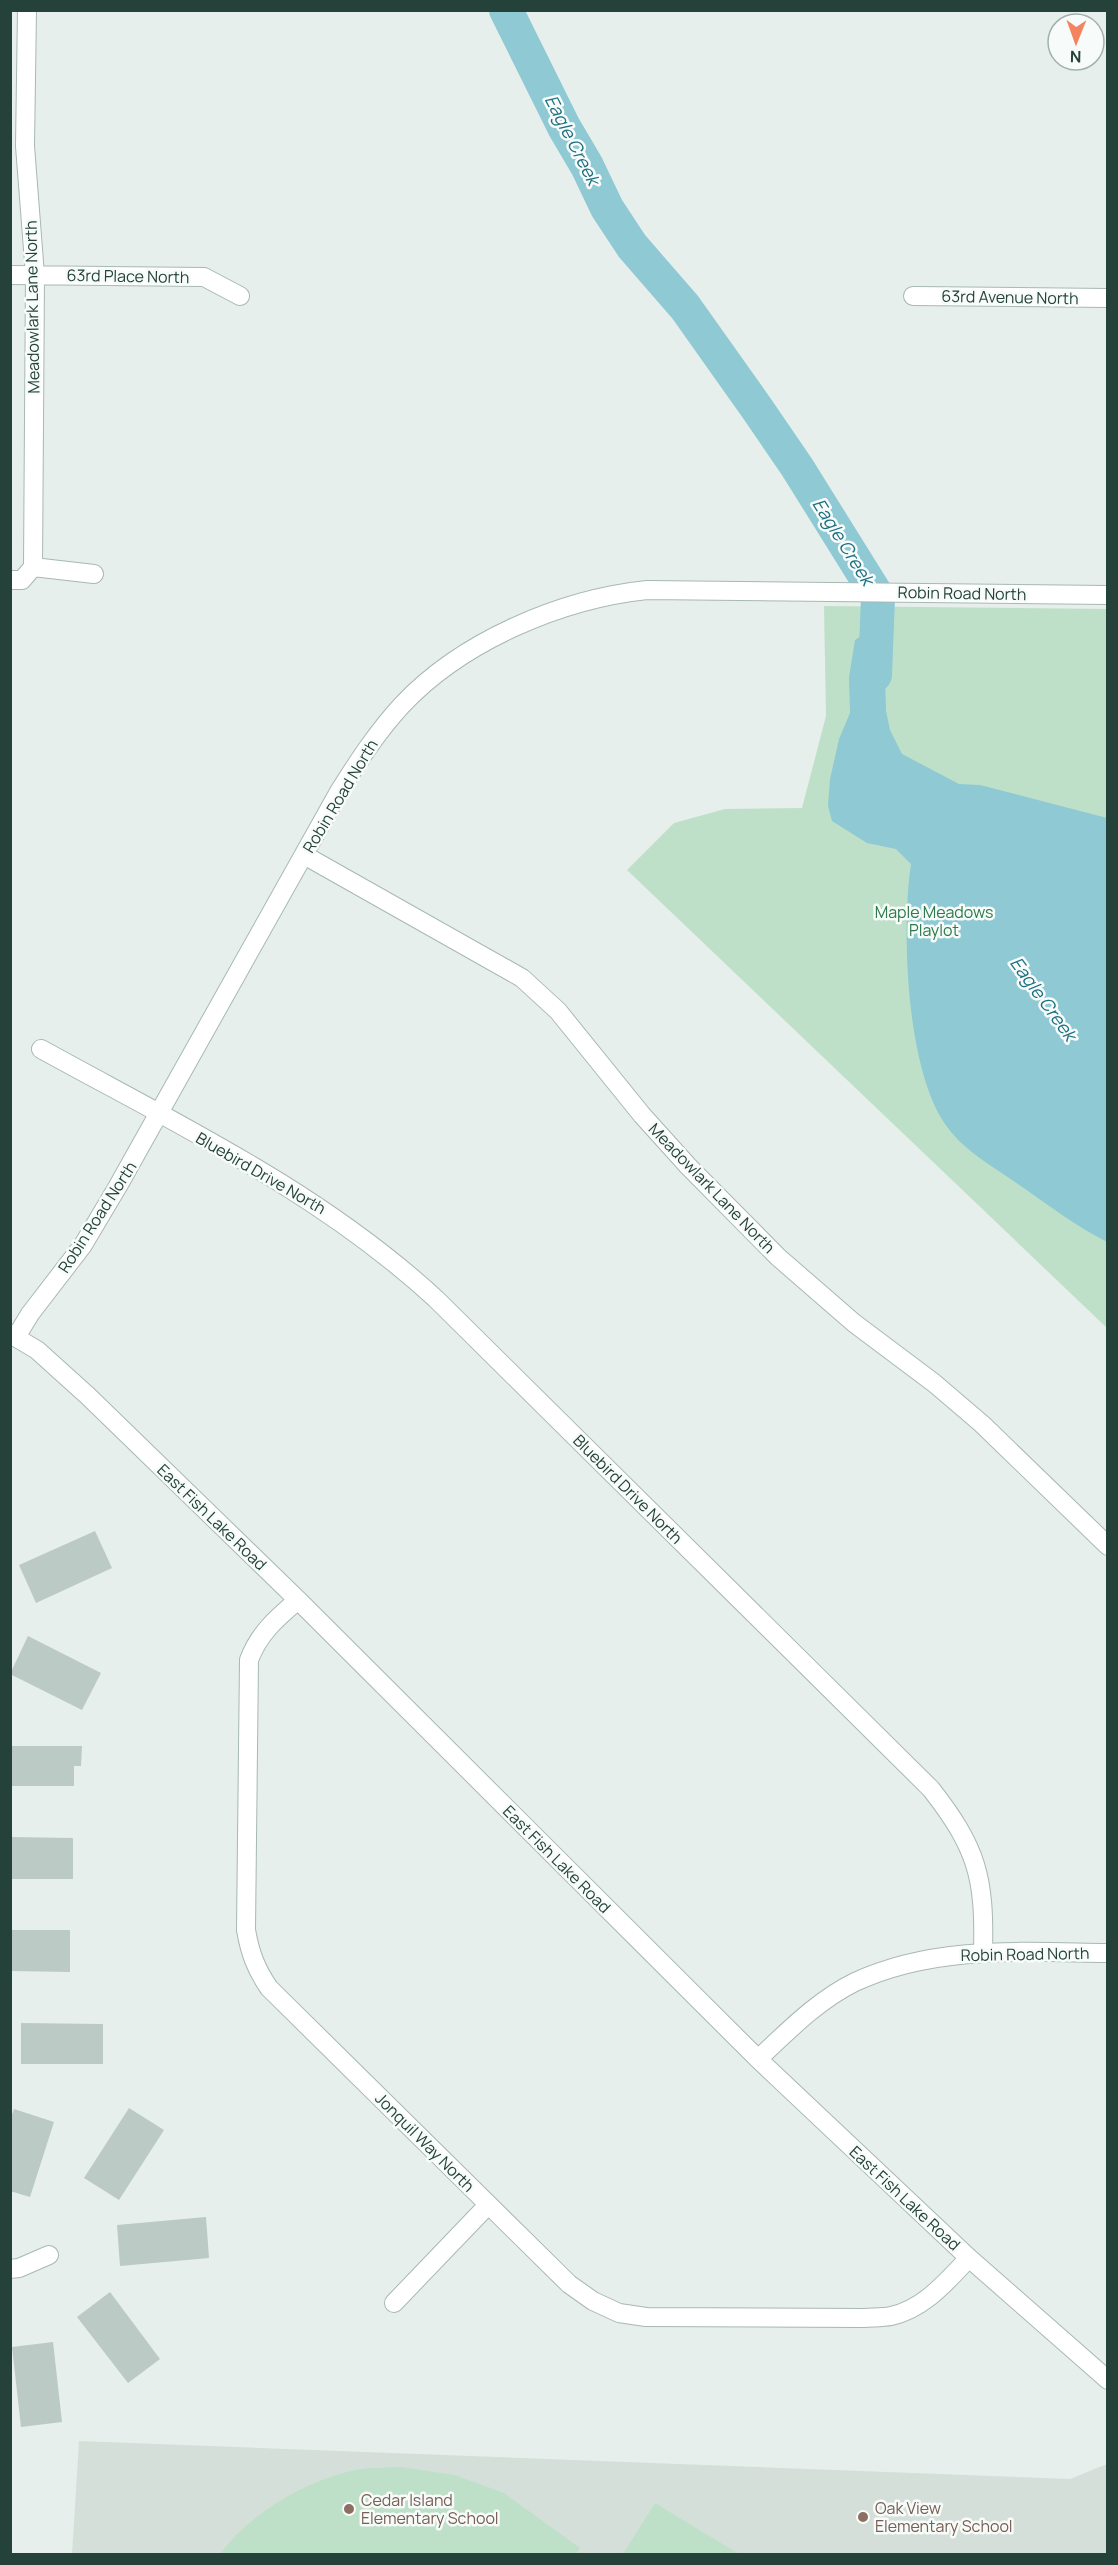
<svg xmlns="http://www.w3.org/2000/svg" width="1118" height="2565" viewBox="0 0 1118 2565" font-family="Manrope,sans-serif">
<rect width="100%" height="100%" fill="#e6efeb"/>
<path fill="#d4dfda" d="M79 2441 1070 2479 1107 2464V2554H72Z"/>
<path fill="#bfe0c8" d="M824 606 1107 609V1328L627 870 674 823 725 809 802 808 826 716Z
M402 2467 455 2475 504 2493 580 2548 576 2554H220C249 2514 304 2482 351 2471 367 2467 385 2468 402 2467Z
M655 2503 739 2554H623Z"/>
<path fill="#8ec9d4" d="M876 627 890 647 885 679 886 711 890 730 902 754 959 784 980 785 1107 818V1242C1074 1225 1046 1203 1015 1182 992 1166 965 1151 948 1128 906 1074 901 930 911 864L896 849 867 843 832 821 828 806 830 779 839 739 850 713 849 677 855 640Z"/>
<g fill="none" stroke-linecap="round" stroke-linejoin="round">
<path stroke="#8ec9d4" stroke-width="34" d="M506 10 564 127 587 166 607 208 632 246 685 307 758 410 797 467 878 597 875 675"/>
</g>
<path fill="#bbcac4" d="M95 1531 112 1568 36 1603 19 1565Z
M28 1636 101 1673 82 1710 10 1674Z
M10 1746H82L81 1766H74V1786H10Z
M10 1837 73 1838V1879H10Z
M10 1930H70V1972L10 1971Z
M21 2023 103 2024V2064H21Z
M129 2108 164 2130 119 2200 84 2178Z
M14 2109 54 2122 30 2197 10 2191V2120Z
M206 2217 209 2258 120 2266 117 2225Z
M110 2292 160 2359 128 2383 77 2317Z
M53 2342 62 2422 21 2427 12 2347Z"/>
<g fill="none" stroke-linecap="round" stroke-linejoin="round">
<g stroke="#a8b8b2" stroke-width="20">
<path id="minor" d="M27 10 25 146 35 275 33 567
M10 275 204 277 240 296
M913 296 1108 298
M10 580H22L33 567 94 574
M304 855 522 978 558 1011 642 1115 688 1166 778 1257 854 1323 934 1383 982 1424 1108 1546
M41 1049C177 1124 320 1192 436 1299L931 1789C977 1848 985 1877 983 1952
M10 1334 37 1350 88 1396 298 1600 758 2059 969 2258 1108 2380
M16 1337 30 1314 83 1245 118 1186 340 790C359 760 378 731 402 705 462 641 561 599 647 590L1108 595
M298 1600C277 1618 259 1633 249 1660L246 1930C250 1953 256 1969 269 1988L569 2284 593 2301 619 2313 646 2317 863 2318C872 2317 882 2318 891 2316 924 2309 947 2281 969 2258
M758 2059C787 2032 818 2000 855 1982 935 1945 1022 1952 1108 1953
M10 2269 19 2268 49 2255
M394 2303 488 2205"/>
</g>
<use href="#minor" stroke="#fff" stroke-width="18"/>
</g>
<g fill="#8d6e63" stroke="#f7fbf9" stroke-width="2">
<circle cx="349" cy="2509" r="6"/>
<circle cx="863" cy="2517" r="6"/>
</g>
<g text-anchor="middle" stroke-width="5" stroke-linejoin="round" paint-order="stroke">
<g font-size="16" fill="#24423a" stroke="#f7fbf9">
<text transform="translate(128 276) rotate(1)" y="6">63rd Place North</text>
<text transform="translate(1010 297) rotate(1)" y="6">63rd Avenue North</text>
<text transform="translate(32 307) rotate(-91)" y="6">Meadowlark Lane North</text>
<text transform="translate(962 593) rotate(1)" y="6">Robin Road North</text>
<text transform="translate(340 796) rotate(-59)" y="6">Robin Road North</text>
<text transform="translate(261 1173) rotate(30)" y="6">Bluebird Drive North</text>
<text transform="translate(712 1188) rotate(46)" y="6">Meadowlark Lane North</text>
<text transform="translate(97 1217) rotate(-57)" y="6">Robin Road North</text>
<text transform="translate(628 1489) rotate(45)" y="6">Bluebird Drive North</text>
<text transform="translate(212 1517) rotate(44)" y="6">East Fish Lake Road</text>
<text transform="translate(557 1859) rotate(45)" y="6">East Fish Lake Road</text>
<text transform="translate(1025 1954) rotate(-1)" y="6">Robin Road North</text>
<text transform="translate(425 2142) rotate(45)" y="6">Jonquil Way North</text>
<text transform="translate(905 2198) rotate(43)" y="6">East Fish Lake Road</text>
</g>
<g font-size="16" fill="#2d7a4b" stroke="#f7fbf9">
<text x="934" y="918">Maple Meadows<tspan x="934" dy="18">Playlot</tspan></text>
</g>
<g font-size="16" fill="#785e54" stroke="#f7fbf9" text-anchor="start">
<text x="361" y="2506">Cedar Island<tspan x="361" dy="18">Elementary School</tspan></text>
<text x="875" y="2514">Oak View<tspan x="875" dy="18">Elementary School</tspan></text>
</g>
<g font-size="18" font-style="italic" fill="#1c6f80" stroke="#f7fbf9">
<text transform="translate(572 140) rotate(63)" y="6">Eagle Creek</text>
<text transform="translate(843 542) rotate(58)" y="6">Eagle Creek</text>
<text transform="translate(1043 999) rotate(54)" y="6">Eagle Creek</text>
</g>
</g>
<rect width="1118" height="2565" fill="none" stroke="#24423a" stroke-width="24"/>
<g transform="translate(1076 42) rotate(181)"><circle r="28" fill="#f7fbf9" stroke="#a3b1ad" stroke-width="1.5"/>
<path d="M0-4.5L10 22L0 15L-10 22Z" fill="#f4845f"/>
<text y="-9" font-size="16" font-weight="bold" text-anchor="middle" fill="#24423a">N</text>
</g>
</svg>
